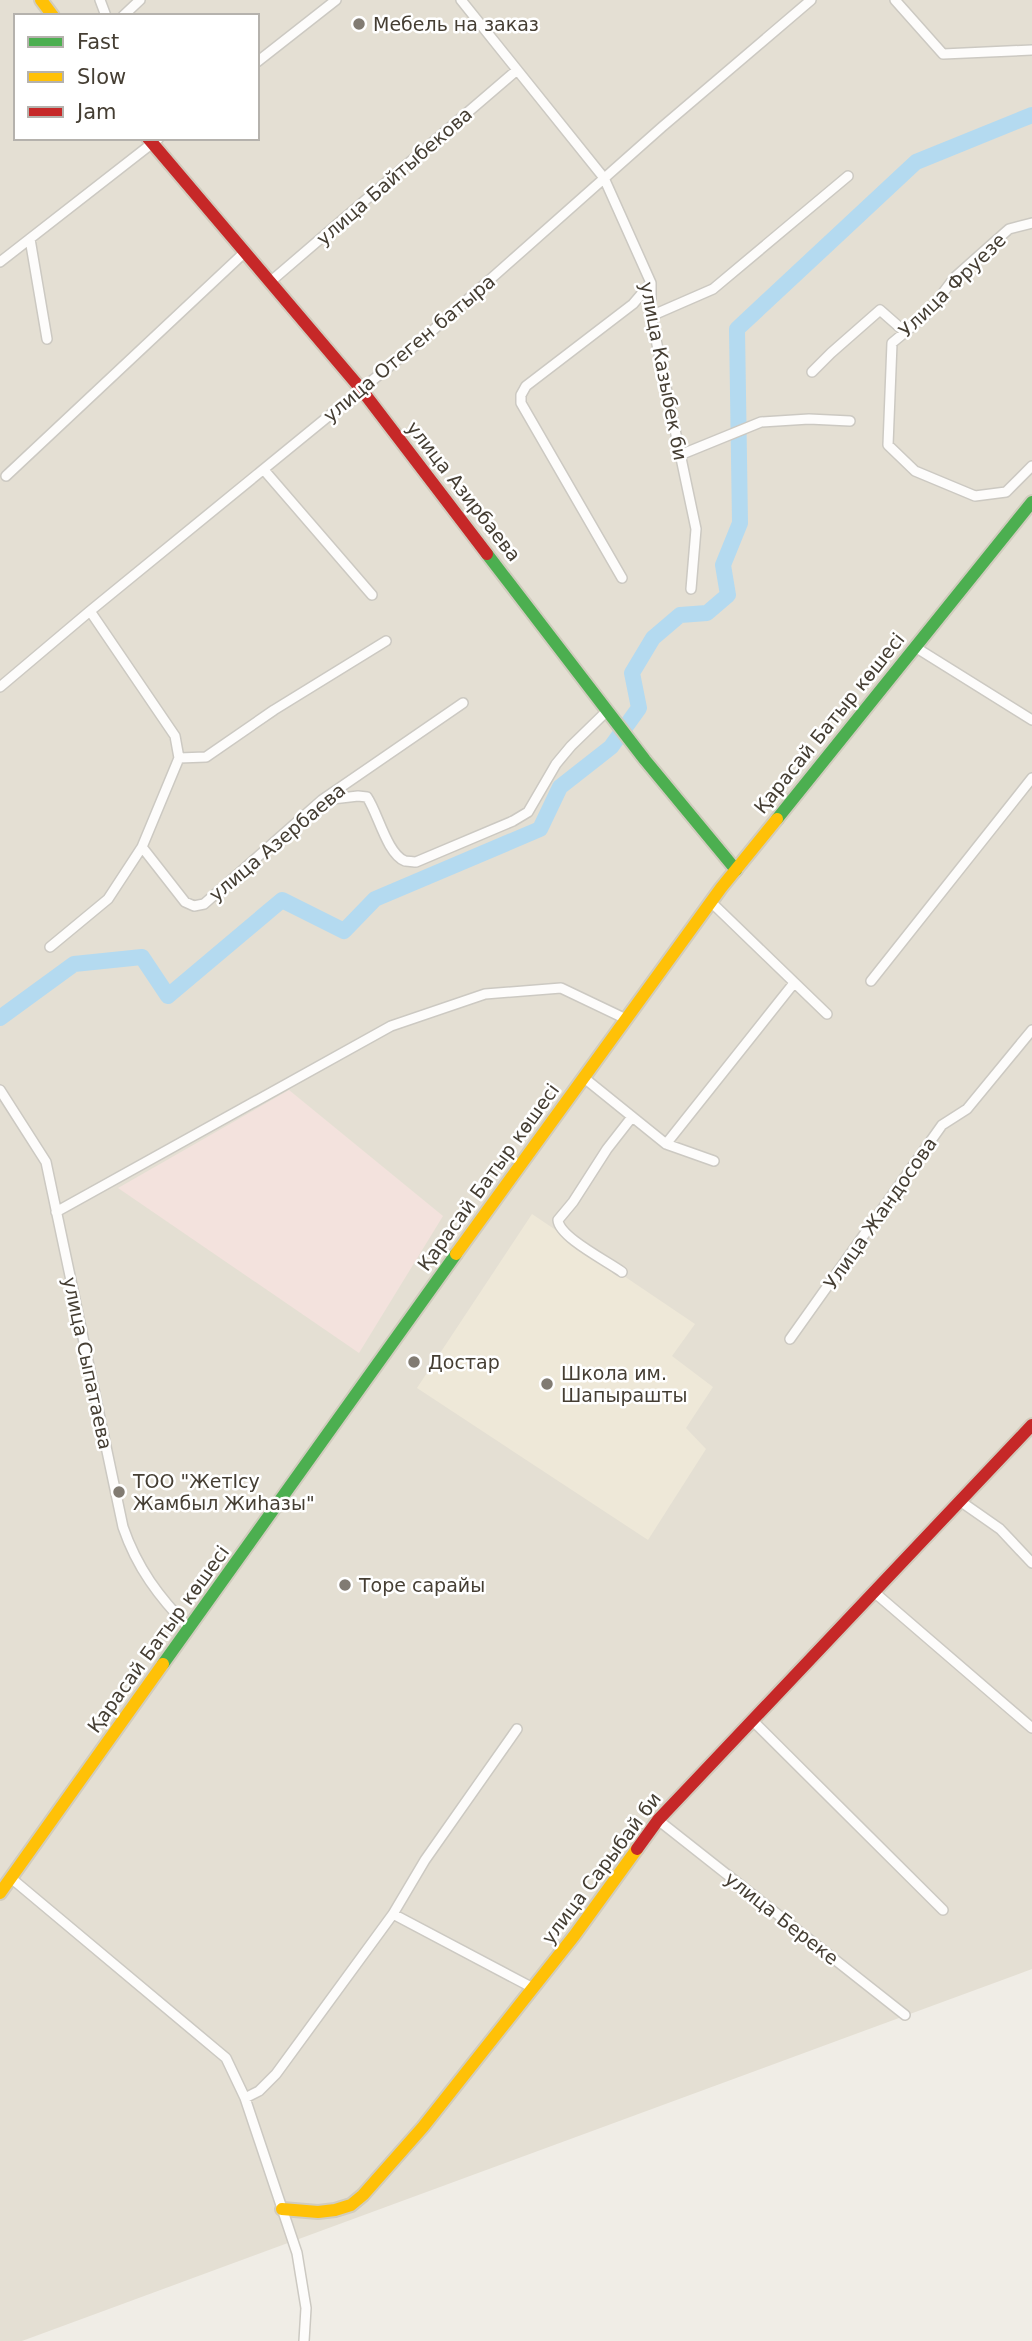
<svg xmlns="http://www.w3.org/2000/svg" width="1032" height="2341" viewBox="0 0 1032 2341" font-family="'DejaVu Sans',sans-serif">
<rect width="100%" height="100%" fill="#f0ede6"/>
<path fill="#e4dfd3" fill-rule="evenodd" d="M0 0H1032V1969L22 2341H0ZM16 16H257V138H16Z"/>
<path fill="#eee8d8" d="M532 1214 695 1324 672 1356 713 1387 686 1428 706 1449 648 1540 417 1388Z"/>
<path fill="#f3e2dd" d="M289 1090 443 1216 359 1353 118 1188Z"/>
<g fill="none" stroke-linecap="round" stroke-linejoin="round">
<path stroke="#b4daf0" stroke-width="16" d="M0 1018 74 964 142 957 168 996 282 900 344 931 375 899 540 829 560 787 611 747 639 708 632 673 653 638 680 615 707 613 728 595 723 565 740 523 737 329 916 162 1032 115"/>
<g stroke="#ccc9c2" stroke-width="12">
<path id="street" d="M100 0 106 16
M461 0 604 178 651 283V316L696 529 691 589
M895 0 943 54 1032 50
M123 16 140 0
M257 62 336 0
M1032 223 1009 229 955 277 927 314 892 343 888 445 915 471 975 496 1006 492 1032 466
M30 239 47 339
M0 262 159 138
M270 282 517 70
M651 316 713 289 848 176
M812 372 831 353 880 310 905 332
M680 455 761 422 809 419 850 421
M264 470 372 595
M6 476 245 252
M622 578 521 403V395L526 386 633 304 651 283
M90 611 175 736 179 758 142 847 185 902 194 906 204 904 322 800 463 703
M915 647 1032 720
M0 687 90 611 423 339 662 127 811 0
M179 758 206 757 274 710 386 641
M324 800 358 796 367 797C378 813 387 854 405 861 406 861 415 862 416 862L513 821 528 812 556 764 571 746 608 710
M711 902 827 1014
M50 947 108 899 142 847
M871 981 1032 778
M583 1077 666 1144 714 1161
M0 1090 46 1162 123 1527C137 1568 159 1597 189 1628
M666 1144 794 983
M56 1212 391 1026 485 994 561 988 626 1019
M622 1272C607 1261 559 1237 558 1220L573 1202 607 1149 632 1117
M790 1339 942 1125 967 1109 1032 1030
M960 1501 1000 1529 1032 1563
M874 1592 1032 1728
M752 1720 943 1910
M658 1820 905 2015
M11 1878 226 2058 245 2098 297 2253 306 2308 304 2341
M393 1914 533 1988
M245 2098 259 2091 276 2074 393 1914 425 1860 517 1729"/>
</g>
<g stroke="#d1ccbe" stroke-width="16">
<path id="fast" d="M487 554 645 760 736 870
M777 819 1032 502
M163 1664 456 1254"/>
</g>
<g stroke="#d1ccbe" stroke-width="16">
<path id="slow" d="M41 0 53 16
M456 1254 721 888 777 819
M0 1893 163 1664
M282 2209 318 2212 335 2210 351 2205 363 2195 423 2127 574 1936 637 1849"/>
</g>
<g stroke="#d1ccbe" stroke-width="16">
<path id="jam" d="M148 138 361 389 487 554
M637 1849 658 1820 1032 1425"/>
</g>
<use href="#street" stroke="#fdfcfb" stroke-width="9"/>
<use href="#fast" stroke="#4caf50" stroke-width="12"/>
<use href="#slow" stroke="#ffc107" stroke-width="12"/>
<use href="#jam" stroke="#c62828" stroke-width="12"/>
</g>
<g fill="#817b72" stroke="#fff" stroke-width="2.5">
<circle cx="359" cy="24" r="7"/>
<circle cx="414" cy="1362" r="7"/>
<circle cx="547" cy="1384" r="7"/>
<circle cx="119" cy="1492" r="7"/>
<circle cx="345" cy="1585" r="7"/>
</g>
<g text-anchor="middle" stroke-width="5" stroke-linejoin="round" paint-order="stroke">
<g font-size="19" fill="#453e33" stroke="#fff" text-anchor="start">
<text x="373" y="31">Мебель на заказ</text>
<text x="428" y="1369">Достар</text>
<text x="561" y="1380">Школа им.<tspan x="561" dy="22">Шапырашты</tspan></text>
<text x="133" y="1488">ТОО "ЖетIсу<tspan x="133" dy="22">Жамбыл Жиhазы"</tspan></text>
<text x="359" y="1592">Торе сарайы</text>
</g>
<g font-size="19" fill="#453e33" stroke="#fff">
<text transform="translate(394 176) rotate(-41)" y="7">улица Байтыбекова</text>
<text transform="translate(952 285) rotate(-44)" y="7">Улица Фруезе</text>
<text transform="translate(409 348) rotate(-40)" y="7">улица Отеген батыра</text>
<text transform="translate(664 371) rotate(79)" y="7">улица Казыбек би</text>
<text transform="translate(464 491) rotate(52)" y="7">улица Азирбаева</text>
<text transform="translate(829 723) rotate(-51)" y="7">Қарасай Батыр көшесі</text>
<text transform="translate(277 842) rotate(-40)" y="7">улица Азербаева</text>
<text transform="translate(488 1177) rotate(-54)" y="7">Қарасай Батыр көшесі</text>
<text transform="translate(880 1213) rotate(-55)" y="7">Улица Жандосова</text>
<text transform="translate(88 1363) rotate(78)" y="7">улица Сыпатаева</text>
<text transform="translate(158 1639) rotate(-54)" y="7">Қарасай Батыр көшесі</text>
<text transform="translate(601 1868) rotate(-53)" y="7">улица Сарыбай би</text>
<text transform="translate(782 1918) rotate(38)" y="7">улица Береке</text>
</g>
</g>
<rect x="14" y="14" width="245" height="126" fill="#ffffff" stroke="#b5b2ad" stroke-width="2"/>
<rect x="28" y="37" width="35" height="10" fill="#4caf50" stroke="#b5b2ad" stroke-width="2"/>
<text x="77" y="49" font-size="21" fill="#453e33">Fast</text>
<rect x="28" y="72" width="35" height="10" fill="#ffc107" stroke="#b5b2ad" stroke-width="2"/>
<text x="77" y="84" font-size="21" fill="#453e33">Slow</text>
<rect x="28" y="107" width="35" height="10" fill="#c62828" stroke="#b5b2ad" stroke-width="2"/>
<text x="77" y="119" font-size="21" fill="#453e33">Jam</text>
</svg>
